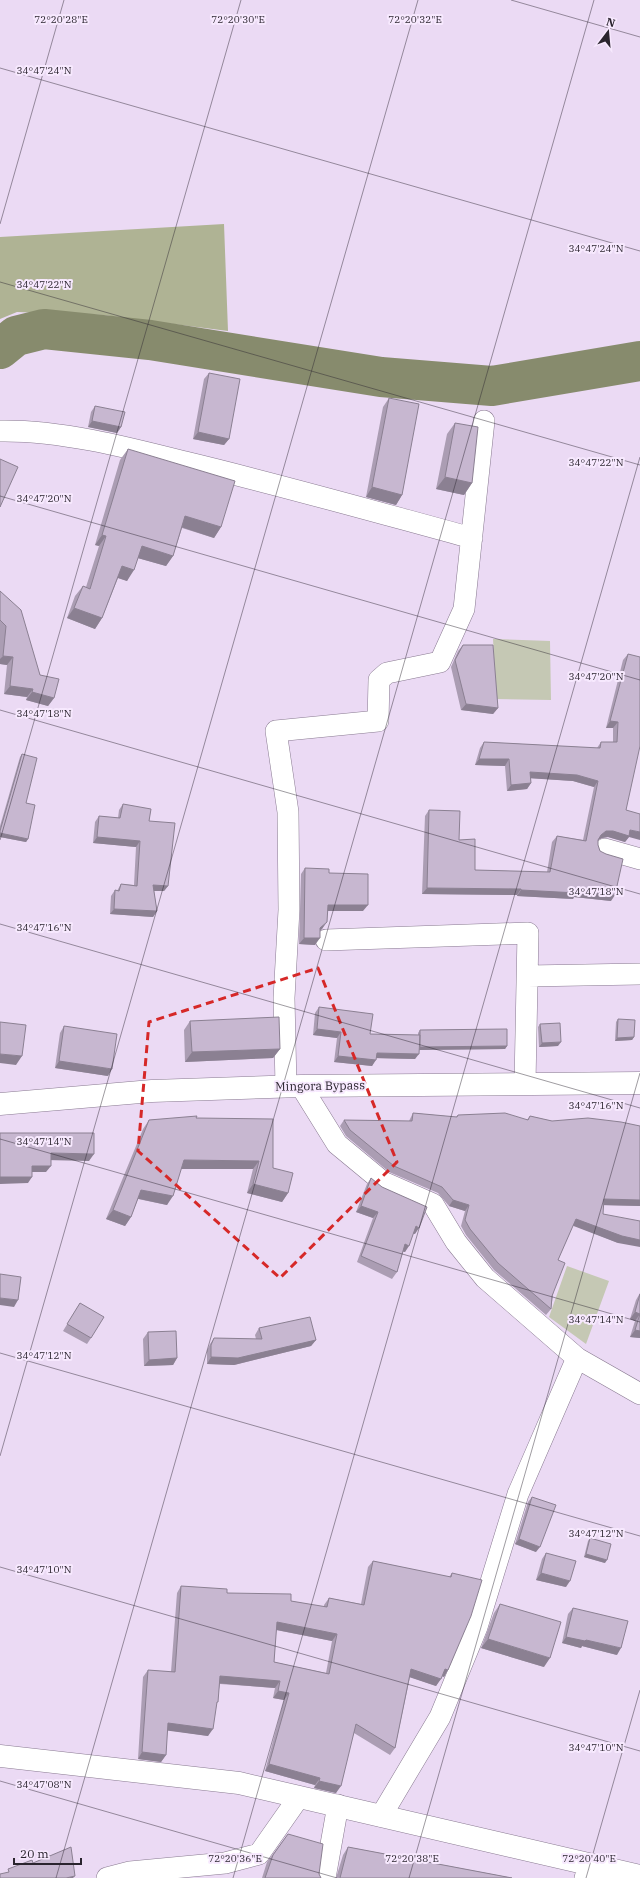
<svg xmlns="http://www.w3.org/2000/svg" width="640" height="1878" viewBox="0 0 640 1878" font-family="'IBM Plex Serif',serif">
<rect width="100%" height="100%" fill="#ebdaf4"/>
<path fill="#c5c8b4" d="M493 639 550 641 551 700 496 699Z
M567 1266 609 1281 586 1344 549 1317Z"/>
<path fill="#afb394" d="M224 224 228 331 103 315 17 312 0 319V237Z"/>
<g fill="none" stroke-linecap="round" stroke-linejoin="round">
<path stroke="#878b6d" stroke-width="40" d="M0 349 16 336 44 329 150 340 381 377 492 386 640 361"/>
<g stroke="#897a91" stroke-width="22">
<path id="minor" d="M0 431C60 430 126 447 185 462 281 485 376 512 472 538
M605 849 640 859
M326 940 528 933 525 1083
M528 976 640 974
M286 1086 284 998 289 910 288 812 276 731 378 721 379 680 387 673 440 662 464 609 484 421
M301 1086 337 1144 383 1182 433 1204 456 1242 485 1278 577 1358 640 1394
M381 1816 440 1717 477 1627 518 1494 577 1358
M107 1878 130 1872 225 1863 259 1854 299 1797
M325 1878 338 1805
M585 1878 600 1867"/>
</g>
<g stroke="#897a91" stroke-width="23">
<path id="secondary" d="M0 1756 239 1783 640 1876"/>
</g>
<g stroke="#897a91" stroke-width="23">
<path id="trunk" d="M0 1104 152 1091 301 1086 640 1083"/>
</g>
<use href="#minor" stroke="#fff" stroke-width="21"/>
<use href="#secondary" stroke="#fff" stroke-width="22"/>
<use href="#trunk" stroke="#fff" stroke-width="22"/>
</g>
<path fill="#ab9db3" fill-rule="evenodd" d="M209 373 229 439 224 445 193 439 204 379Z
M389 398 402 495 396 505 366 497 383 407Z
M95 406 121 427 117 433 88 427 91 412Z
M455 423 472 483 464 495 436 489 447 434Z
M128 449 221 527 214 538 182 528 173 556 166 566 138 558 127 581 118 578 102 618 95 629 67 618 75 596 83 586 86 587 99 546 95 545 120 460Z
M0 591 40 675 54 698 48 706 26 700 27 697 4 694 7 665 0 664Z
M463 645 498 708 493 714 461 710 451 667 458 651Z
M628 654 626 810 629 837 625 842 608 837 602 838 598 840V845L611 901 574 897 573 899 517 896V895L422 894 425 816 429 810 459 840 475 870 547 872 552 842 557 836 583 840 594 787 573 781 531 778V783L527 789 507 791 505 766 475 765 480 748 484 742 597 748 601 742H613V728H606L623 660Z
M22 754 28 839 26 842 0 837V826L20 757Z
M123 804 149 821 168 886 164 891H154L157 911 153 917 110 914 111 896 115 890 117 891 121 884 134 885 136 847 93 843 95 822 99 816 118 818 119 810Z
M305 868 329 873 363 911H327L322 929 320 931 315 945 299 944 301 874Z
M319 1007 370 1034 418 1035V1033L420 1030 507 1046 505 1049 419 1050 415 1059 376 1058 372 1066 334 1062 337 1038 313 1035 315 1013Z
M618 1019 634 1037 632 1040 615 1041 616 1022Z
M190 1021 280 1049 273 1058 185 1062 184 1030Z
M540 1024 558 1046 539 1047 538 1027Z
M64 1026 108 1076 55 1068 60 1033Z
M413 1113 456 1117 458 1115 527 1120 530 1116 552 1121 640 1126V1206L603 1205V1214L618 1243 573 1225 558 1260 551 1309 546 1315 494 1270 466 1235 461 1226 465 1211 449 1206 438 1193 389 1172 346 1136 340 1126 344 1120 409 1121Z
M196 1118 273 1168 288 1193 282 1202 247 1193 253 1169H181L167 1205 138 1199 131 1217 125 1226 106 1219 143 1129 149 1120Z
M371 1178 415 1234 413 1233 405 1252 403 1251 397 1272 392 1279 357 1262 373 1218 356 1212 367 1184Z
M640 1293V1338L630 1337 635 1321 630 1319 636 1300Z
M80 1303 91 1338 87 1344 63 1331Z
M259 1328 316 1340 311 1346 234 1365 207 1364V1351L210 1344 214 1338 256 1339 255 1335Z
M148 1332 177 1358 173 1365 144 1366 143 1339Z
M532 1497 536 1552 515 1544 528 1502Z
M590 1538 605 1563 584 1557 588 1541Z
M546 1553 566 1587 536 1580 542 1559Z
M373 1561 449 1577 452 1573 448 1670 444 1677 442 1676 436 1686 410 1677 395 1748 390 1755 354 1733 336 1793 314 1788 315 1785 265 1771 284 1700 273 1698 275 1688 220 1684 216 1705 208 1736 167 1730 166 1755 161 1762 138 1759 143 1677 148 1670 171 1672 177 1593 181 1586 227 1593 291 1601 324 1607V1605L329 1598 361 1604 368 1567ZM276 1630 332 1641 326 1673 274 1662Z
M500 1604 544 1667 481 1648 494 1613Z
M573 1608 617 1655 582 1646 581 1648 562 1643 568 1614Z
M288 1834 319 1874 321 1878H262L267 1862Z
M348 1847 512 1878H336L343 1855Z"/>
<path fill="#8b8092" d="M92 421 121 427 117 433 88 427Z
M198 432 229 439 224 445 193 439Z
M445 477 472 483 464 495 436 489Z
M372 487 402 495 396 505 366 497Z
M185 516 221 527 214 538 178 526Z
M102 535 106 536 99 546 95 545Z
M142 546 173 556 166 566 134 557Z
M122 566 134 570 127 581 115 577Z
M74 608 102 618 95 629 67 618Z
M3 656 13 657 7 665 0 664V659Z
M10 686 33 689 27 697 4 694Z
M32 692 54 698 48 706 26 700Z
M466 704 498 708 493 714 461 710Z
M610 721 618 722 613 728H606Z
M479 759H509L505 766 475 765Z
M530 772 577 775 598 781 594 787 573 781 526 778Z
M531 783 527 789 507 791 511 785Z
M630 830 640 832V840L629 837 625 842 608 837 602 838 596 841 601 835 606 831Z
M0 833 28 839 26 842 0 837Z
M97 837 140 841 136 847 93 843Z
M153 885 168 886 164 891H149Z
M427 888 521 889 517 895 422 894Z
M521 890 577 891 615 895 611 901 574 897 573 899 517 896Z
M328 905H368L363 911H323Z
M114 909 157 911 153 917 110 914Z
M327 922 322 929 315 935 320 928Z
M304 938H320L315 945 299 944Z
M317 1029 341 1032 337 1038 313 1035Z
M634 1037 632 1040 615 1041 617 1038Z
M561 1042 558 1046 539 1047 542 1043Z
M507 1046 505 1049 418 1050 420 1047Z
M280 1049 273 1058 185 1062 192 1052Z
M377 1053 419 1054 415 1059 373 1058Z
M0 1054 22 1056 16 1065 0 1063Z
M338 1056 376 1060 372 1066 334 1062Z
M59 1061 112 1069 108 1076 55 1068Z
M51 1153 94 1154 89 1161 46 1160Z
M184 1160 259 1161 253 1169H178Z
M32 1166H51L46 1172H28Z
M0 1177H32L28 1183 0 1184Z
M253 1184 288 1193 282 1202 247 1193Z
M141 1190 173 1196 167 1205 135 1198Z
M604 1199 640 1200V1206L600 1205Z
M453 1200 469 1205 465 1211 449 1206Z
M361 1206 378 1212 373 1218 356 1212Z
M113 1210 131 1217 125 1226 106 1219Z
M576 1219 640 1240V1247L618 1243 571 1225Z
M416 1226 419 1228 415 1234 411 1233Z
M405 1244 409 1246 405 1252 400 1251Z
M0 1298 18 1300 14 1307 0 1305Z
M635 1312 640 1314 635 1321 630 1319Z
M635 1330 640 1331V1338L630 1337Z
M316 1340 311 1346 234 1365 207 1364 211 1357Z
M177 1358 173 1365 144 1366 149 1360Z
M519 1539 540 1547 536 1552 515 1544Z
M586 1554 607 1560 605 1563 584 1557Z
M541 1573 570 1581 566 1587 536 1580Z
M277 1622 337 1634 332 1641 272 1629Z
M566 1637 586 1640 621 1648 617 1655 582 1646 581 1648 562 1643Z
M488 1639 550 1658 544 1667 481 1648Z
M411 1669 441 1679 436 1686 406 1676Z
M445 1669 448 1670 444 1677 440 1675Z
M220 1676 280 1681 275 1688 215 1683Z
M278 1691 289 1693 284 1700 273 1698Z
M168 1723 213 1729 208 1736 163 1730Z
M142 1752 166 1755 161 1762 138 1759Z
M269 1764 320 1778 315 1785 265 1771Z
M319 1781 341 1786 336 1793 314 1788Z
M75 1876 73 1878H66Z"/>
<path fill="#c7b7d0" stroke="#8b8092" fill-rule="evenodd" d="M209 373 240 379 229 439 198 432Z
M389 398 419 404 402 495 372 487Z
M95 406 125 412 121 427 92 421Z
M455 423 478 427 472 483 445 477Z
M128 449 235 481 221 527 185 516 173 556 142 546 134 570 122 566 102 618 74 608 83 586 90 589 106 536 102 535Z
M0 459 18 467 0 507Z
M0 591 21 610 40 675 59 679 54 698 32 692 33 689 10 686 13 657 3 656 6 626 0 620Z
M463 645H493L498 708 466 704 455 660Z
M628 654 640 657V746L626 810 640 814V832L630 830 629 836 613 831H606L601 835 598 840V845L600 851 606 854 623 859 615 895 577 891V893L521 890V889L427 888 429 810 460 811 459 840 475 839V870L550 872 557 836 586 841 598 781 577 775 530 772 531 783 511 785 509 759H479L484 742 600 748 601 742H617L618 722 610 721Z
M22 754 37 758 26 803 35 805 28 839 0 833V831Z
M123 804 151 809 149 821 175 823 168 886 153 885 157 911 114 909 115 890 119 891 121 884 137 886 140 841 97 837 99 816 120 818Z
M305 868 329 869V873L368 874V905H328L327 922 320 928V938H304Z
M319 1007 373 1014 370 1034 420 1035 419 1054 377 1053 376 1060 338 1056 341 1032 317 1029Z
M279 1017 280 1049 192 1052 190 1021Z
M618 1019 635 1020 634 1037 617 1038Z
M0 1022 26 1025 22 1056 0 1054Z
M560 1023 561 1042 542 1043 540 1024Z
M64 1026 117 1034 112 1069 59 1061Z
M507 1029V1046L420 1047V1030Z
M413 1113 457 1117 458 1115 505 1113 528 1120 530 1116 552 1121 588 1118 621 1122 640 1126V1200L604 1199 603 1214 640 1221V1240L622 1236 576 1219 558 1260 565 1263 552 1296 551 1309 498 1263 470 1229 465 1220 469 1205 453 1200 442 1187 394 1166 350 1130 344 1120 412 1121Z
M197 1116 196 1118 273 1119V1168L293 1173 288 1193 253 1184 259 1161 184 1160 173 1196 141 1190 131 1217 113 1210 149 1120Z
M0 1133H94V1154L51 1153V1166H32V1177H0Z
M371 1178 382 1187 427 1207 419 1228 416 1226 409 1246 405 1244 397 1272 361 1256 378 1212 361 1206Z
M0 1274 21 1277 18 1300 0 1298Z
M640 1294V1331L635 1330 640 1314 635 1312Z
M80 1303 104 1317 91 1338 67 1324Z
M310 1317 316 1340 238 1358 211 1357V1345L214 1338 262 1339 259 1328Z
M176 1331 177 1358 149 1360 148 1332Z
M532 1497 556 1505 540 1547 519 1539Z
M590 1538 611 1544 607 1560 586 1554Z
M546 1553 576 1561 570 1581 541 1573Z
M373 1561 451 1577 452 1573 482 1580 471 1616 448 1670 445 1669 441 1679 411 1669 395 1748 356 1724 341 1786 319 1781 320 1778 269 1764 289 1693 278 1691 280 1681 220 1676 218 1702H217L213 1729 168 1723 166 1755 142 1752 148 1670 175 1672 181 1586 227 1589V1593L291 1594V1601L327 1607 329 1598 364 1605ZM277 1622 337 1634 329 1674 274 1662Z
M500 1604 561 1622 550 1658 488 1639Z
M573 1608 628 1621 621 1648 586 1640 585 1641 566 1637Z
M288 1834 323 1844 319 1874 321 1878H265L273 1855Z
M71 1847 75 1876 66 1878H0V1874L9 1872 8 1869 32 1860 33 1863Z
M348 1847 512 1878H340Z"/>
<path fill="none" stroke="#d62828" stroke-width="3" stroke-dasharray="8 5" stroke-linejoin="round" d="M318 968 397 1162 280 1278 138 1151 149 1022Z"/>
<path fill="none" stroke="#2a242e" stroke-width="1" stroke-opacity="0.45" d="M511 0 640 37M0 68 640 251M0 224 64 0M0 282 640 465M0 496 640 680M0 710 640 894M0 840 241 0M0 924 640 1108M0 1139 640 1322M0 1353 640 1536M0 1456 418 0M0 1567 640 1751M0 1781 337 1878M56 1878 594 0M233 1878 640 457M409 1878 640 1073M586 1878 640 1690"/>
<g text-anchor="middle" stroke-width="4" stroke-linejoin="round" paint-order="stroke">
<g font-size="12" fill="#2a242e" stroke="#f7e9fe">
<text transform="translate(320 1086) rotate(-1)" y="4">Mingora Bypass</text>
</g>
</g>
<g font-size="10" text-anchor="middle" fill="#2a242e" stroke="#f7e9fe" stroke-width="4" stroke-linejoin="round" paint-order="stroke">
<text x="61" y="23">72°20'28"E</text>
<text x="238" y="23">72°20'30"E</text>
<text x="415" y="23">72°20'32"E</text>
<text x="44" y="74">34°47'24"N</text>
<text x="596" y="252">34°47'24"N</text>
<text x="44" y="288">34°47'22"N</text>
<text x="596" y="466">34°47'22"N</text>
<text x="44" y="502">34°47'20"N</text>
<text x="596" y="680">34°47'20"N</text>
<text x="44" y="717">34°47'18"N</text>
<text x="596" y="895">34°47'18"N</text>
<text x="44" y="931">34°47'16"N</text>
<text x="596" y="1109">34°47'16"N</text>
<text x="44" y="1145">34°47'14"N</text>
<text x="596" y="1323">34°47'14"N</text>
<text x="44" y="1359">34°47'12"N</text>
<text x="596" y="1537">34°47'12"N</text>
<text x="44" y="1573">34°47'10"N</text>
<text x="596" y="1751">34°47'10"N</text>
<text x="44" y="1788">34°47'08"N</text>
<text x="235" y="1862">72°20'36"E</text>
<text x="412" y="1862">72°20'38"E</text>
<text x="589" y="1862">72°20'40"E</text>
</g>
<g transform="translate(608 32) rotate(16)" stroke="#f7e9fe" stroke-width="3" paint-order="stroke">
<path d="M0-3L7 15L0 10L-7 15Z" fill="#2a242e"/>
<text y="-6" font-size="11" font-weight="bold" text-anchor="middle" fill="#2a242e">N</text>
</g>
<path d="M14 1858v6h67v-6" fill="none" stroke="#2a242e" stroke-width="2"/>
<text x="20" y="1858" font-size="12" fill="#2a242e" stroke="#f7e9fe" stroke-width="3" paint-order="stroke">20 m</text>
</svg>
